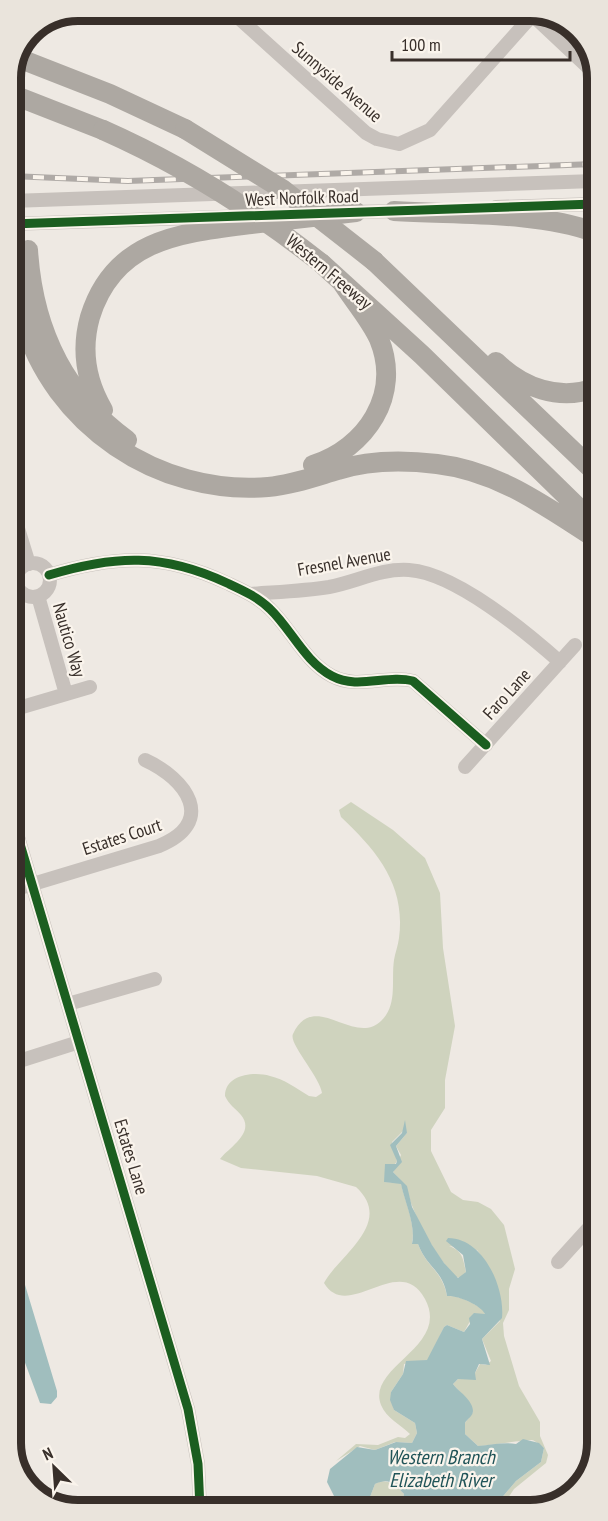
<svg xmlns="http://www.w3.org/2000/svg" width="608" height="1521" viewBox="0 0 608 1521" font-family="'PT Sans Narrow',sans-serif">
<rect width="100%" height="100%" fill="#eee9e3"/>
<path fill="#cfd3be" d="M351 802 393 830 425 858 440 893 443 948 455 1026 445 1080V1108L431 1130V1151L451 1192 463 1200 478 1202 491 1209 504 1225 515 1269 509 1289V1310L503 1323 504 1336 519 1386 540 1422V1436L548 1455 546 1463 514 1489 502 1507H494L516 1481 541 1462 544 1448C541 1446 536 1441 532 1440 528 1439 486 1446 478 1446L465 1434V1423L473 1412C469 1399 460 1393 453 1384L458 1379 475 1373 480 1364 486 1365 491 1361 482 1339 500 1321C495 1296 493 1270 477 1250L449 1246C463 1251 463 1259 466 1272L462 1278 455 1277C438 1257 422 1232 413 1208 404 1185 411 1191 393 1172L401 1155 396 1146 407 1133 404 1130 392 1142 397 1161 384 1182 401 1183C405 1203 416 1224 412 1243L418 1244C427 1268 442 1270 447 1296 459 1295 475 1303 484 1311L485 1314H474L464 1332 447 1325 444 1327 428 1360 404 1364 403 1374 391 1392 394 1410 415 1423 417 1433 412 1443 395 1442 375 1450 360 1446 336 1461 356 1444 378 1445 398 1437 405 1438 410 1434C401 1425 386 1418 381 1405 366 1366 451 1347 425 1299 399 1251 348 1323 324 1283 339 1255 395 1223 356 1187L317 1176 241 1168 220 1159C228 1148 256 1133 241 1115 235 1108 229 1105 225 1096 225 1075 253 1071 270 1076 284 1079 296 1088 309 1096L316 1097 322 1093C320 1077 288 1043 293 1034 314 989 354 1047 381 1021 398 1005 391 981 394 960 395 953 398 946 399 938 406 885 377 851 341 817L339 810Z
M381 1481 394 1483 404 1494 401 1508H383V1503L370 1497 375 1484Z"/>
<path fill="#a0bebe" d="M405 1120 407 1133 396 1146 402 1162 393 1172 407 1186 412 1207 432 1245 444 1263 458 1278 466 1272 463 1255 446 1241 448 1238C483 1238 505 1287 502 1318L482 1339 490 1365 479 1364 475 1373 476 1380 458 1379 453 1384C458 1391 473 1400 473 1411 473 1416 467 1419 465 1423V1434L478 1446C491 1445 504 1442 516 1444L523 1439 539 1443 544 1448 541 1462 516 1481 494 1507 401 1508 404 1494C395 1484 389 1477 375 1484L370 1497 372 1500 375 1496 380 1497 383 1508H340L327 1482 330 1469 357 1447 375 1450 396 1442 412 1443 417 1433 415 1423 394 1410 390 1400 391 1392 403 1374 406 1361 427 1360 444 1327 447 1325 464 1332 470 1324 469 1318 474 1313 485 1314C481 1305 457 1295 447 1296 443 1270 427 1268 418 1244H412C416 1225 405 1203 401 1184L384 1182 385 1164H396L397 1161 390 1145 402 1133Z
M13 1245 57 1391V1397L51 1404 40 1403 24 1360 14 1344Z"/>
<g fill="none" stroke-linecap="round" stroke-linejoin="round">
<path stroke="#c7c1bc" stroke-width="14" d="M231 11 366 133 377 139 399 144 430 130 536 11
M528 11 594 73
M11 201 594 181
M496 207 594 204
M349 212 402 211
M11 224 249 216
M12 509 29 564
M16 580a17 17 0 1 1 34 0a17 17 0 1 1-34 0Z
M49 575C115 555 163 553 227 583 242 590 258 597 270 609 291 629 305 662 332 676 358 690 387 674 413 681L486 745
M251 594C277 592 304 591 329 587 356 582 381 568 409 570 455 573 526 632 560 662
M38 596 66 694
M12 710 90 687
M465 767 575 645
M12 817 188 1409 198 1464 200 1509
M13 890 159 846C217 822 187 779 145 760
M68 1004 155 979
M13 1063 79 1042
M558 1262 597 1219"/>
<path stroke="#ada8a2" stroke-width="20" d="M18 58 110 94 185 129
M11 94 103 130
M14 201C15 240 13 281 23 319 53 425 158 496 268 487 292 485 314 477 338 470 369 460 404 460 437 464 498 471 545 506 595 538
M394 211C456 215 537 211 594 232
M28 250C33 328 62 393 127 440
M374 261 595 472
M321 263 422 355 595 524
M496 362C523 388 559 401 595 388
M103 410C86 381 81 349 90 317 114 239 180 233 251 224 286 220 321 216 356 212
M313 465C366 448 402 395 379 339 370 319 353 300 341 281"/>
<g stroke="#afaaa6" stroke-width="6">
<path id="rail" d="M11 176 128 181 594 164"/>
</g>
<use href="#rail" stroke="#faf4ec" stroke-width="4" stroke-dasharray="11" stroke-linecap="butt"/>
<path stroke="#ada8a2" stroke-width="20" d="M185 129 282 189 374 261
M103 130C182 165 254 210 321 263"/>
<g stroke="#faf4ec" stroke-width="13">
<path id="cycleway" d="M11 224 594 204
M49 575C115 555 163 553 227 583 242 590 258 597 270 609 291 629 305 662 332 676 358 690 387 674 413 681L486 745
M12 817 188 1409 198 1464 200 1509"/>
</g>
<use href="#cycleway" stroke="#1b5e20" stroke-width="9"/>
</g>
<g text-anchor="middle" stroke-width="4.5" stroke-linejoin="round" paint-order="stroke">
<g font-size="18" fill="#382f2a" stroke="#faf4ec">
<text transform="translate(337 82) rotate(41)" y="6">Sunnyside Avenue</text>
<text transform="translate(302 198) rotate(-2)" y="6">West Norfolk Road</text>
<text transform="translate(329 272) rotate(40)" y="6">Western Freeway</text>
<text transform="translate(344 562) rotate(-10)" y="6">Fresnel Avenue</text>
<text transform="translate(69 640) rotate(74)" y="6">Nautico Way</text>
<text transform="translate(507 694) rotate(-48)" y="6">Faro Lane</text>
<text transform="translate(122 837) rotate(-18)" y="6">Estates Court</text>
<text transform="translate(131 1157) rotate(73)" y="6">Estates Lane</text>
</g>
<g font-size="20" font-style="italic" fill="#215458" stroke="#faf4ec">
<text x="441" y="1464">Western Branch<tspan x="441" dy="23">Elizabeth River</tspan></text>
</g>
</g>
<path d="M0 0H608V1521H0ZM78 21H530A57 57 0 0 1 587 78V1443A57 57 0 0 1 530 1500H78A57 57 0 0 1 21 1443V78A57 57 0 0 1 78 21Z" fill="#eae4dc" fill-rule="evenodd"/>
<path fill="none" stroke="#382f2a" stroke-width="8" d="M78 21H530A57 57 0 0 1 587 78V1443A57 57 0 0 1 530 1500H78A57 57 0 0 1 21 1443V78A57 57 0 0 1 78 21Z"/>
<g transform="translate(54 1467) rotate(335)" stroke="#faf4ec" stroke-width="4.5" paint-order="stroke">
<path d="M0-4.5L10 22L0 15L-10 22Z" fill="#382f2a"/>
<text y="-9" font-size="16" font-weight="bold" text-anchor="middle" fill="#382f2a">N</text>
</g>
<path d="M392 51v9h178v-9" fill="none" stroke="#382f2a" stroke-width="3"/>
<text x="401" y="51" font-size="18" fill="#382f2a" stroke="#faf4ec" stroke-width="4.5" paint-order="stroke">100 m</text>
</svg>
